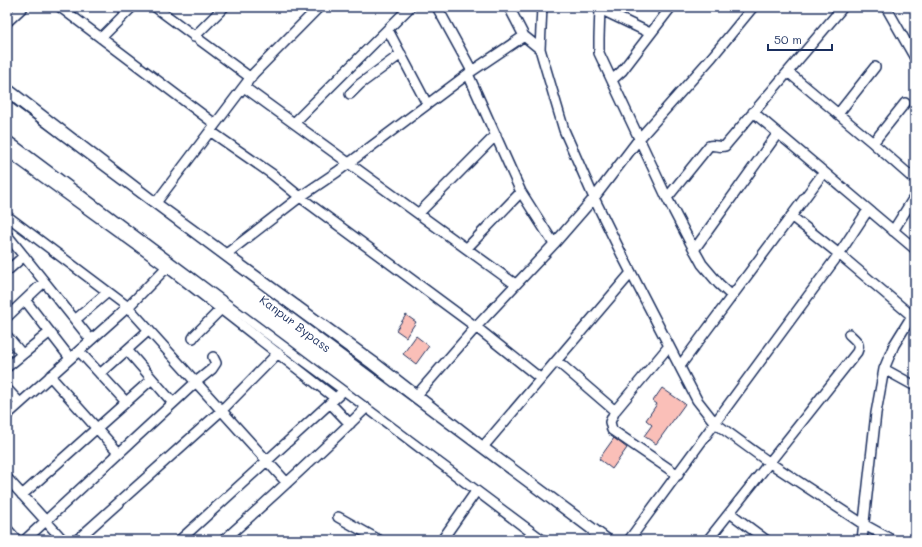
<svg xmlns="http://www.w3.org/2000/svg" width="922" height="547" viewBox="0 0 922 547" font-family="Mali,sans-serif">
<rect width="100%" height="100%" fill="#fff"/>
<filter id="ink" filterUnits="userSpaceOnUse"><feTurbulence type="fractalNoise" baseFrequency=".025" numOctaves="2"/><feDisplacementMap in="SourceGraphic" scale="8" xChannelSelector="R" yChannelSelector="G"/><feConvolveMatrix kernelMatrix="1 2 1 2 8 2 1 2 1" color-interpolation-filters="sRGB"/></filter>
<g filter="url(#ink)">
<path fill="#fabfb8" stroke="#1b2f5e" d="M406 315 416 322 406 337 396 330Z
M416 336 429 346 416 364 403 354Z
M662 388 685 404 656 444 644 436 652 425 646 420 657 404 653 401Z
M614 438 627 448 612 469 599 459Z"/>
<g fill="none" stroke-linecap="round" stroke-linejoin="round">
<g stroke="#1b2f5e" stroke-width="12">
<path id="minor" d="M60 7 215 124
M155 7 251 78
M437 7 472 71
M509 7 524 36 540 49
M542 7 540 49 564 130 594 198 623 257 697 400 715 423 770 463 863 524 892 540
M600 7 599 38V53L667 198 691 244 702 264 719 284 732 296
M886 7 915 58
M600 9 650 33
M7 22 23 7
M388 30 427 104
M194 37 224 7
M101 38 132 7
M788 72 873 143 915 180
M468 74 521 192 554 244
M612 80 622 71 671 7
M244 87 515 284
M350 94 360 84 401 54
M753 112 915 249
M838 114 875 67
M294 123 410 7
M210 131 272 174 300 197 476 327 541 379
M873 143 905 103
M7 151 167 267 335 398
M667 198 709 146C714 144 719 148 725 146L843 7
M155 204 254 73 319 7
M419 213 496 135
M7 216 128 307 287 483
M791 216 839 254 912 316
M893 231 915 196
M7 235 91 340
M467 248 521 192
M694 250 778 133
M225 255 300 197 337 172 472 71 524 36
M7 271 24 256
M25 300 70 358
M7 317 44 282
M75 320 108 292
M7 336 22 354
M193 338 195 335 221 309
M669 346 615 411 610 422 612 430 678 475
M127 350 173 403
M79 351 126 402
M557 361 615 411
M680 366 824 172
M7 367 50 332
M884 369 915 386
M100 374 149 330
M50 376 119 453
M7 389 20 403
M416 396 476 327 554 244 594 198 639 139 712 57 753 7
M330 403 350 424
M7 415 128 307 167 267
M482 448 631 273
M7 478 63 540
M22 495 152 379
M730 513 766 540
M338 517 379 540
M7 529 17 540
M25 540 196 382 212 369 216 363 213 357
M77 540 222 410 278 353
M180 540 340 394
M224 540C282 488 340 435 395 379
M442 540 477 490
M629 540 839 254 868 210
M708 540 857 352C861 343 855 340 849 334
M862 540 876 413 884 369 894 345 915 311"/>
</g>
<g stroke="#1b2f5e" stroke-width="15">
<path id="major" d="M7 90 155 204 373 363 482 448 606 540
M7 139 345 389 544 540"/>
</g>
<use href="#minor" stroke="#fff" stroke-width="9"/>
<use href="#major" stroke="#fff" stroke-width="12"/>
<g stroke="#1b2f5e" stroke-width="17" stroke-linecap="butt">
<path id="highway-bridge" d="M7 109 584 540
M7 124 564 540"/>
</g>
<use href="#highway-bridge" stroke="#fff" stroke-width="14"/>
</g>
</g>
<g text-anchor="middle" stroke-width="3" stroke-linejoin="round" paint-order="stroke">
<g font-size="12" fill="#1b2f5e" stroke="#fff">
<text transform="translate(295 324) rotate(37)" y="4">Kanpur Bypass</text>
</g>
</g>
<rect width="922" height="547" fill="none" stroke="#fff" stroke-width="24"/>
<rect x="12" y="12" width="898" height="523" fill="none" stroke="#1b2f5e" stroke-width="1.5" filter="url(#ink)"/>
<path d="M768 44v6h64v-6" fill="none" stroke="#1b2f5e" stroke-width="2"/>
<text x="774" y="44" font-size="12" fill="#1b2f5e" stroke="#ffffff" stroke-width="3" paint-order="stroke">50 m</text>
</svg>
